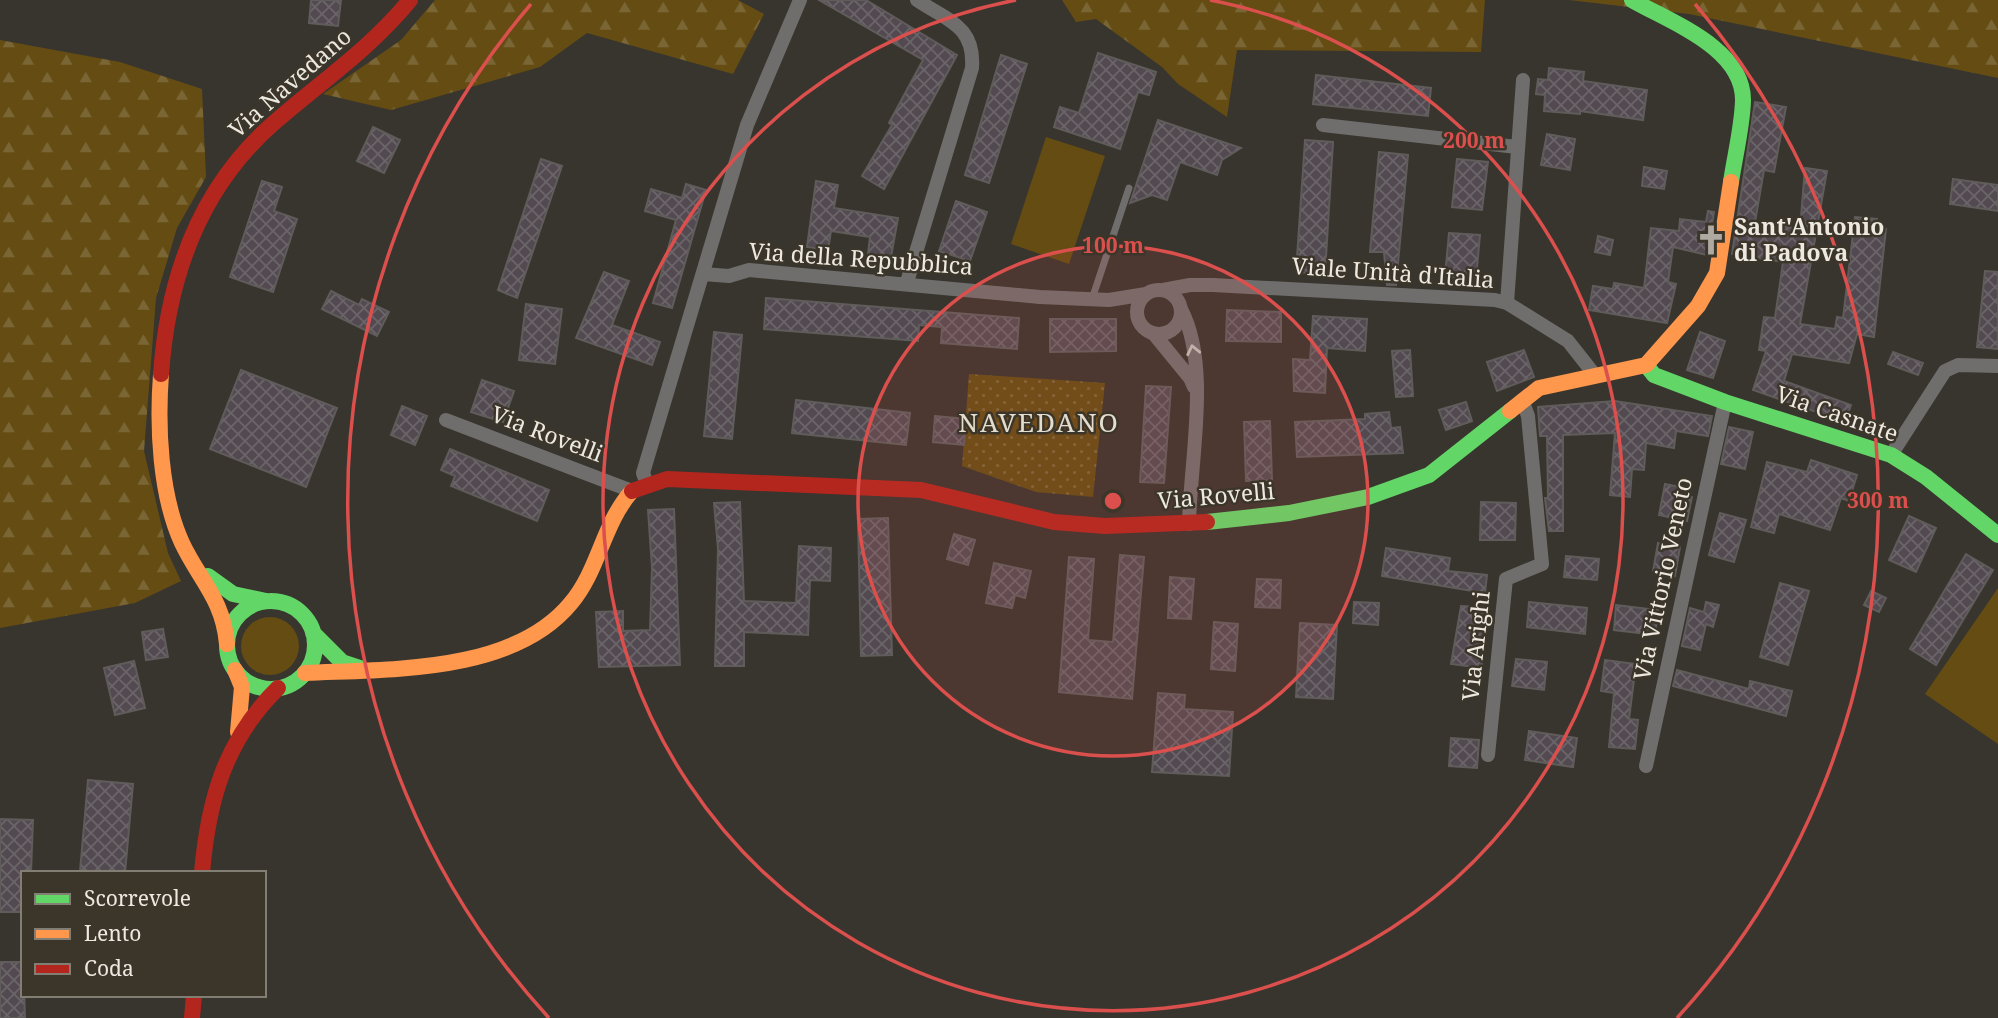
<svg xmlns="http://www.w3.org/2000/svg" width="1998" height="1018" viewBox="0 0 1998 1018" font-family="'Noto Serif',serif">
<defs>
<pattern id="forest-firs" width="22" height="20" patternUnits="userSpaceOnUse" patternTransform="scale(1.75)"><rect width="22" height="20" fill="#644c13"/><path d="M5 1l3.5 6h-7zM16 11l3.5 6h-7z" fill="#7a6635"/></pattern>
<pattern id="park-dots" width="8" height="8" patternUnits="userSpaceOnUse" patternTransform="scale(1.75)"><rect width="8" height="8" fill="#644c13"/><path d="M2 2h.1M6 6h.1" fill="none" stroke="#7a6635" stroke-width="1.8" stroke-linecap="round"/></pattern>
<pattern id="building-cross-hatch" width="8" height="8" patternUnits="userSpaceOnUse" patternTransform="scale(1.75)"><rect width="8" height="8" fill="#524a50"/><path d="M0 0l8 8M0 8l8-8" fill="none" stroke="#6b6469"/></pattern>
</defs>
<rect width="100%" height="100%" fill="#38352e"/>
<path fill="#644c13" d="M1046 137 1105 156 1069 264 1011 244Z
M1998 588V744L1925 694Z
M241 646a29 29 0 1 1 58 0a29 29 0 1 1-58 0Z"/>
<path fill="url(#forest-firs)" d="M435 0H738L764 14 733 74 587 33 540 67 391 110 323 94 401 40Z
M1062 0H1485L1481 52 1237 50 1227 117 1178 84 1162 67 1096 19 1076 22Z
M1569 0H1998V78L1689 14Z
M0 40 120 62 202 89 206 177 177 228 156 298 144 451 168 553 181 581 135 603 0 628Z"/>
<path fill="url(#park-dots)" d="M969 374 1105 383 1093 497 1036 492 962 466Z"/>
<path fill="url(#building-cross-hatch)" stroke="#5f5c5b" stroke-width="2" d="M311 0H341L338 26 309 23Z
M819 0H866L957 55 884 189 862 176 892 125 889 123 923 60Z
M1098 53 1156 72 1149 95 1138 92 1120 149 1054 127 1060 107 1079 113Z
M1001 55 1027 64 989 183 965 175Z
M1549 68 1584 72 1583 81 1647 90 1643 120 1580 111V114L1544 111 1545 95 1536 94 1538 79 1548 80Z
M1316 75 1431 88 1428 116 1313 104Z
M1755 102 1786 107 1774 172 1764 170 1755 222 1800 229 1805 168 1827 171 1800 324 1835 329 1837 317 1843 318 1855 217 1877 219 1876 228 1886 229 1874 337 1857 334 1849 363 1792 354 1784 381 1851 405 1845 422 1753 390 1766 351 1759 350 1764 317 1775 318 1783 262 1732 254Z
M1158 120 1241 148 1222 160 1217 175 1180 162 1167 200 1152 195 1130 203Z
M373 127 400 140 384 173 357 161Z
M1547 134 1575 139 1570 170 1541 165Z
M1305 140 1333 142 1325 274 1296 272Z
M1379 152 1408 155 1396 285H1387L1384 252H1370Z
M541 159 562 166 517 298 498 290Z
M1457 159 1488 162 1482 210 1452 207Z
M1644 167 1667 171 1664 189 1642 186Z
M1953 179 1998 185V211L1950 204Z
M262 181 282 187 274 211 297 219 273 292 230 277Z
M816 181 838 185 834 208 898 218 891 257 868 254 870 237 831 231 828 250 807 247Z
M686 184 706 190 672 308 653 303 676 220 645 211 651 189 682 198Z
M956 201 987 212 970 261 939 251Z
M1708 211 1714 212 1707 255 1673 247 1668 282 1676 284 1667 323 1589 310 1593 286 1613 289 1614 283 1644 288 1651 228 1679 231 1680 219 1706 222Z
M1449 233 1480 235 1476 279 1445 276Z
M1598 236 1613 240 1610 255 1595 252Z
M1985 271 1998 272V349L1977 347Z
M604 272 629 281 612 325 660 342 652 365 576 338Z
M331 291 359 305 362 299 389 312 377 336 322 309Z
M766 298 1019 318 1017 349 941 343 942 327 919 325 918 341 764 329Z
M526 304 562 309 555 364 519 360Z
M1227 310 1281 312V342L1226 341Z
M1313 316 1367 319 1365 351 1327 348 1325 393 1294 391 1293 359 1310 360Z
M1050 319H1116V351L1050 352Z
M714 332 742 335 732 439 704 436Z
M1700 332 1725 341 1713 378 1687 370Z
M1410 350 1413 396 1396 397 1392 351Z
M1524 350 1534 377 1497 391 1487 362Z
M1893 352 1923 363 1918 375 1888 364Z
M241 370 337 408 306 487 210 449Z
M482 380 514 391 503 422 471 412Z
M1146 386 1171 387 1164 483 1140 482Z
M796 400 910 413 906 445 792 433Z
M1615 401 1712 416 1708 436 1676 431 1674 448 1646 443 1644 470 1632 469 1630 497 1610 495 1615 433 1563 435V531H1549L1545 498H1548L1547 436H1540L1538 407Z
M1466 402 1472 421 1446 430 1439 410Z
M402 406 427 416 415 445 391 435Z
M1389 412 1391 428 1400 427 1403 453 1297 457 1295 422 1365 419V414Z
M935 416 966 419 964 445 933 442Z
M1270 421 1272 480 1246 481 1244 422Z
M1729 427 1753 432 1745 469 1721 464Z
M450 449 549 490 537 521 451 486 455 476 441 470Z
M1811 460 1857 475 1849 501 1841 498 1830 530 1779 514 1774 533 1751 527 1767 462 1807 472Z
M1665 484 1680 487 1678 494 1692 497 1687 521 1659 515Z
M740 502 744 601 796 603 799 546 831 548 830 581 810 580 808 635 744 632V666H715L718 549 714 503Z
M1481 502 1516 503 1515 540H1480Z
M674 509 680 665 599 667 596 612 623 611V631L650 630 652 568 648 510Z
M1720 513 1746 520 1734 562 1709 555Z
M1909 516 1936 528 1916 572 1889 560Z
M888 518 892 655 861 656 858 519Z
M954 534 975 540 968 565 947 559Z
M1658 543 1680 547 1675 576 1653 571Z
M1386 548 1450 558 1448 571 1487 575 1485 593 1382 576Z
M1966 554 1993 570 1936 665 1910 649Z
M1120 555 1144 557 1132 699 1059 692 1069 557 1094 559 1088 640 1113 642Z
M1566 556 1599 559 1597 580 1564 577Z
M994 563 1031 571 1025 598 1015 595 1012 608 986 603Z
M1170 577 1194 579 1191 619 1168 618Z
M1257 579 1281 580 1280 608 1255 607Z
M1780 583 1809 591 1788 665 1760 657Z
M1871 591 1886 598 1879 612 1864 605Z
M1354 602 1379 603 1378 625 1353 623Z
M1529 602 1587 608 1585 634 1527 627Z
M1706 602 1719 605 1713 627 1706 624 1700 650 1682 646 1690 608 1704 612Z
M1616 605 1658 610 1655 635 1614 630Z
M1461 606 1483 607 1481 633H1486L1481 668 1451 664Z
M1214 622 1238 624 1235 671 1211 669Z
M1300 623 1337 625 1333 699 1296 697Z
M163 629 168 657 146 660 142 632Z
M1516 659 1547 662 1544 690 1512 686Z
M1605 660 1636 664 1629 719 1638 720 1635 749 1609 747 1614 693 1601 691Z
M134 661 145 708 115 715 104 668Z
M1677 670 1749 689 1750 681 1792 691 1786 716 1673 686Z
M1158 693 1185 695 1184 709 1233 712 1229 776 1152 772Z
M1529 731 1577 738 1573 767 1525 760Z
M1451 738 1479 740 1477 768 1449 766Z
M88 780 133 784 125 873 80 871Z
M0 819 33 820 31 873H23V912H0Z
M0 962H23L25 1018H0Z"/>
<g fill="none" stroke-linecap="round" stroke-linejoin="round">
<path stroke="#706e6d" stroke-width="7" d="M1092 299 1129 188"/>
<path stroke="#706e6d" stroke-width="14" d="M1323 125 1517 147
M703 274 729 276 749 270 1040 297 1109 300 1146 294
M907 282 972 68C975 26 948 21 917 0
M1137 312a22 22 0 1 1 44 0a22 22 0 1 1-44 0Z
M1163 290 1190 285H1213L1495 300 1507 303 1568 341 1594 374
M1507 303 1523 80
M1181 309C1211 366 1190 460 1189 524
M1154 334 1190 378 1194 387
M446 420 632 491
M1891 455 1945 371 1958 365 1998 366
M647 484 643 473 747 125 800 0
M1488 755 1506 579 1542 564 1528 416 1522 400
M1646 766 1725 402"/>
<path stroke="#63d668" stroke-width="16" d="M1632 0C1670 22 1744 48 1743 101 1742 128 1735 155 1731 182
M1646 365 1654 375 1725 402 1891 455 1926 477 1998 535
M1207 522 1289 513 1368 497 1429 475 1510 411
M208 576 233 594 266 601
M227 645a44 44 0 1 1 88 0a44 44 0 1 1-88 0Z
M313 633 342 662 360 668"/>
<path stroke="#ff974d" stroke-width="16" d="M161 374C157 427 160 495 182 543 200 581 223 599 227 644
M1510 411 1539 388 1646 365 1698 306 1717 273 1731 182
M235 670 242 687 238 732
M305 673C388 669 513 674 571 603 599 570 603 523 632 491"/>
<path stroke="#b3261e" stroke-width="16" d="M161 374C168 276 200 186 276 121 322 81 371 48 410 0
M632 491 667 479 921 490 1054 522 1105 526 1207 522
M202 873C208 801 225 740 278 688
M192 1018 194 995"/>
</g>
<defs><path id="oneway-chevron" d="M-2-3.5L2.5 0L-2 3.5" fill="none" stroke-width="1.6" stroke-linecap="round" stroke-linejoin="round" transform="scale(1.75)"/></defs>
<use stroke="#c1beb8" href="#oneway-chevron" transform="translate(1193 350) rotate(-102)"/>
<circle cx="1113" cy="501" r="255" fill="#db4f4d" fill-opacity=".12"/>
<g fill="none" stroke="#db4f4d" stroke-width="3.5">
<circle cx="1113" cy="501" r="255"/>
<path d="M1210 0A510 510 0 1 1 1016 0"/>
<path d="M549 1018A765 765 0 0 1 531 4M1695 4A765 765 0 0 1 1677 1018"/>
</g>
<defs>
<g id="church-bare" transform="scale(2.415)"><path d="M-1.2-6h2.4v3.5h3.3v2.4h-3.3V6h-2.4V-.1h-3.3v-2.4h3.3Z" fill="#aeaaa2" stroke="#3c362a" stroke-width="2.5" paint-order="stroke"/></g>
</defs>
<g fill-rule="evenodd">
<use href="#church-bare" x="1711" y="240"/>
</g>
<g text-anchor="middle" stroke-width="5" stroke-linejoin="round" paint-order="stroke">
<g font-size="23" fill="#ede9e1" stroke="#3c362a">
<text transform="translate(290 83) rotate(-41)" y="8">Via Navedano</text>
<text transform="translate(861 259) rotate(4)" y="8">Via della Repubblica</text>
<text transform="translate(1393 273) rotate(4)" y="8">Viale Unità d'Italia</text>
<text transform="translate(1837 414) rotate(19)" y="8">Via Casnate</text>
<text transform="translate(547 434) rotate(21)" y="8">Via Rovelli</text>
<text transform="translate(1216 496) rotate(-5)" y="8">Via Rovelli</text>
<text transform="translate(1663 579) rotate(-78)" y="8">Via Vittorio Veneto</text>
<text transform="translate(1476 646) rotate(-84)" y="8">Via Arighi</text>
</g>
<g font-size="23" font-weight="bold" fill="#ede9e1" stroke="#3c362a" text-anchor="start">
<text x="1734" y="235">Sant'Antonio<tspan x="1734" dy="26">di Padova</tspan></text>
</g>
<g font-size="26" letter-spacing="2" fill="#e4ddcd" stroke="#3c362a">
<text x="1039" y="432">NAVEDANO</text>
</g>
</g>
<circle cx="1113" cy="501" r="10" fill="#db4f4d" stroke="#3c362a" stroke-width="3.5"/>
<g font-size="21" text-anchor="middle" font-weight="bold" fill="#db4f4d" stroke="#3c362a" stroke-width="5" stroke-linejoin="round" paint-order="stroke">
<text x="1474" y="148">200 m</text>
<text x="1113" y="253">100 m</text>
<text x="1878" y="508">300 m</text>
</g>
<rect x="21" y="871" width="245" height="126" fill="#3c362a" stroke="#837e73" stroke-width="2"/>
<rect x="35" y="894" width="35" height="10" fill="#63d668" stroke="#837e73" stroke-width="2"/>
<text x="84" y="906" font-size="21" fill="#ede9e1">Scorrevole</text>
<rect x="35" y="929" width="35" height="10" fill="#ff974d" stroke="#837e73" stroke-width="2"/>
<text x="84" y="941" font-size="21" fill="#ede9e1">Lento</text>
<rect x="35" y="964" width="35" height="10" fill="#b3261e" stroke="#837e73" stroke-width="2"/>
<text x="84" y="976" font-size="21" fill="#ede9e1">Coda</text>
</svg>
